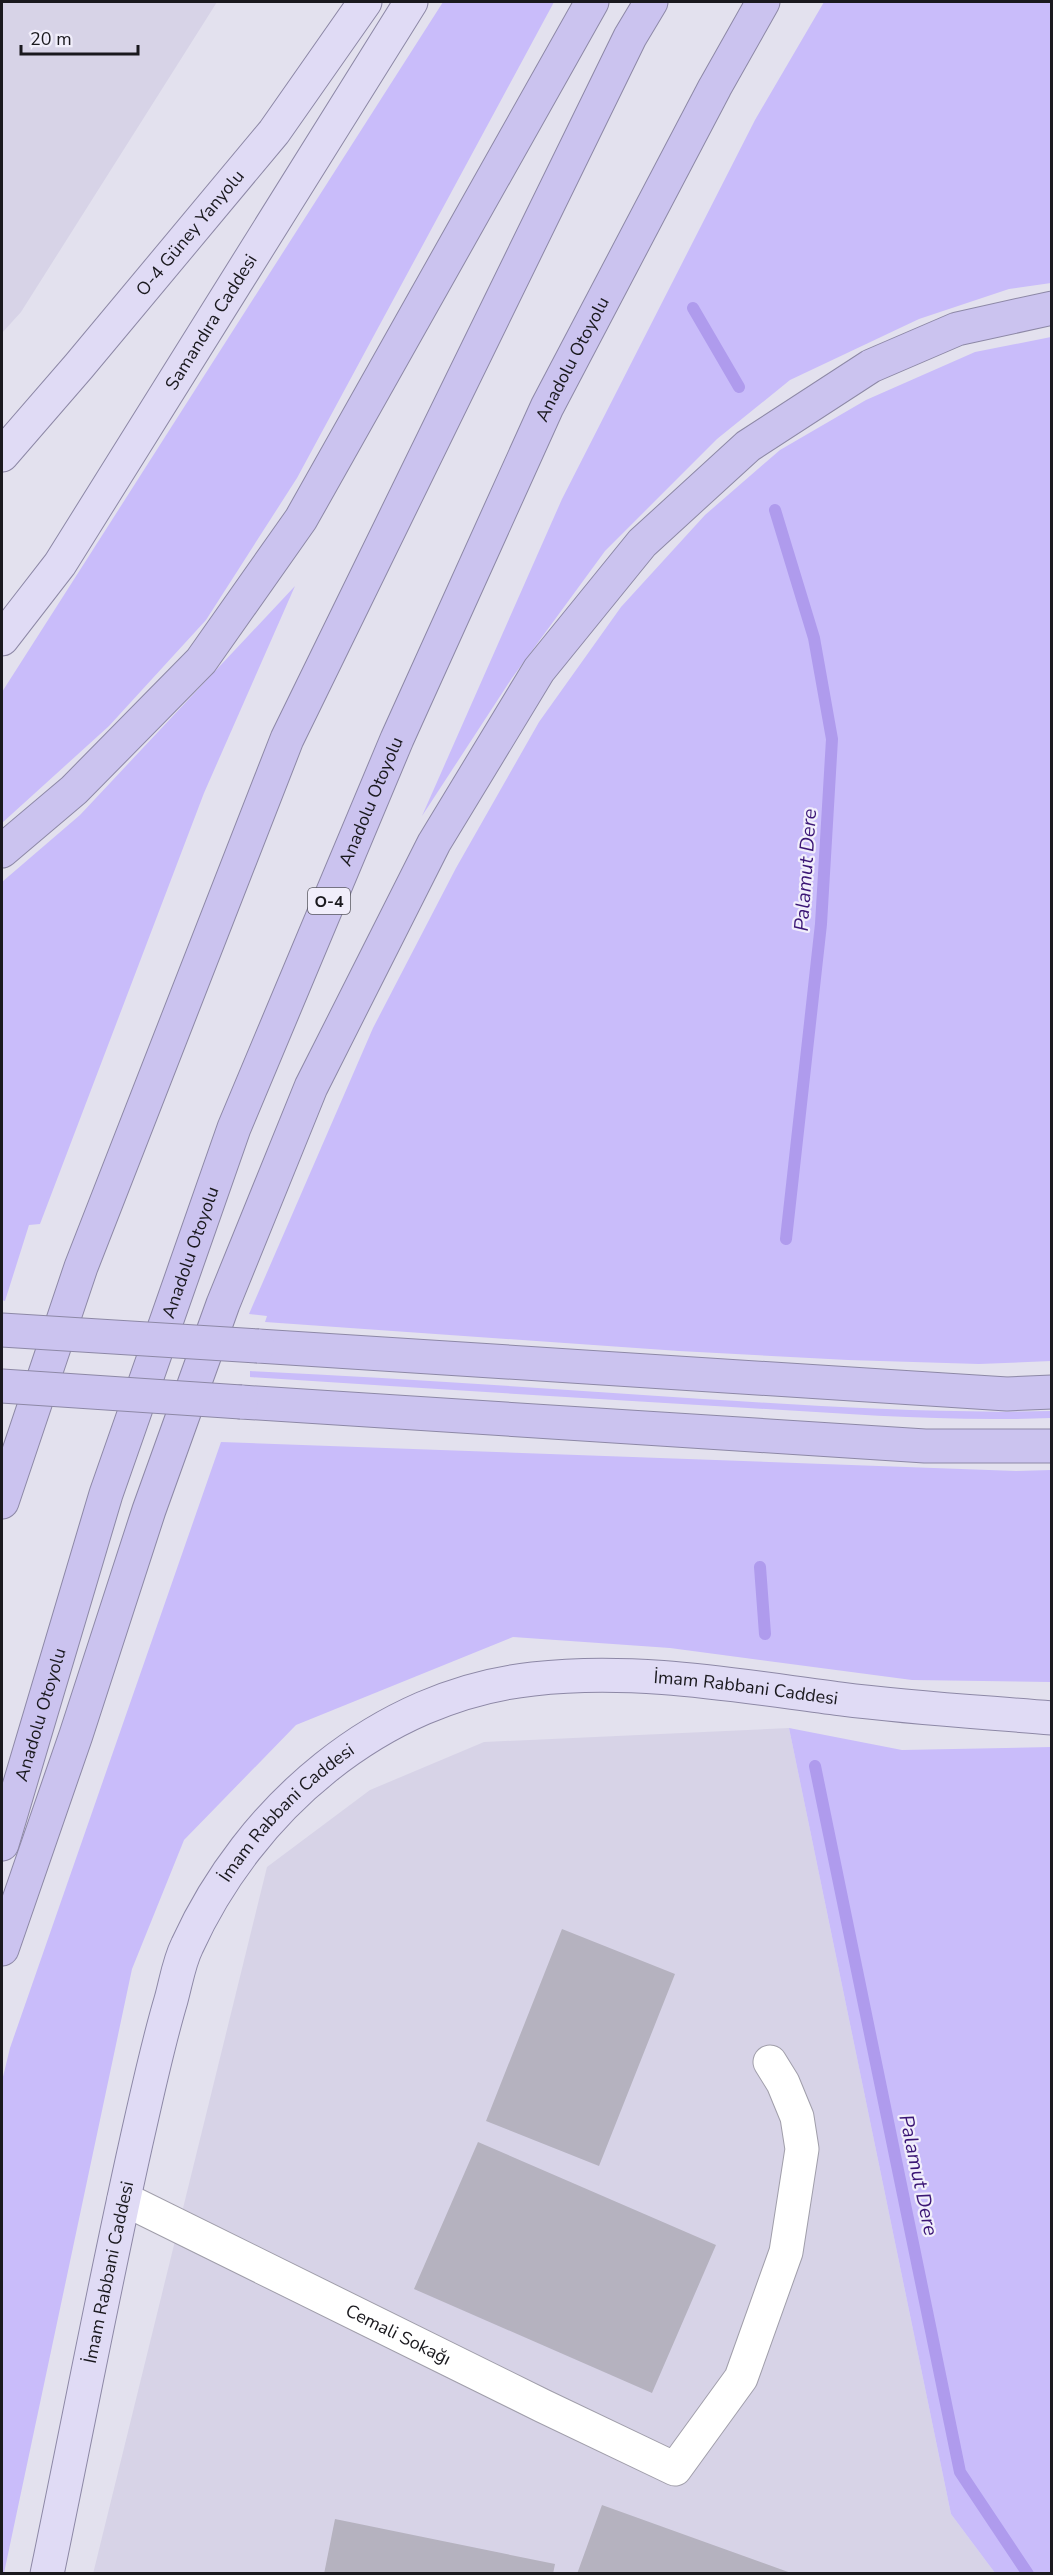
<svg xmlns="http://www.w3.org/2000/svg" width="1053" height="2575" viewBox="0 0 1053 2575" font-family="'Nunito Sans',sans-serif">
<rect width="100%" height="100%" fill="#e3e1ee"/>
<path fill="#d7d3e7" d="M2 2H217L21 312 2 333Z
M789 1728 951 2514 995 2573 93 2574 267 1867 370 1790 484 1742Z"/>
<path fill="#c9bcfa" d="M443 2H554L297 478 206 620 109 726 2 823V692Z
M824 2H1051V283L1009 289 919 319 790 380 717 439 605 551 512 678 422 816 562 499 755 120Z
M1051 337V1361L979 1364 848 1360 679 1351 265 1322 267 1316 249 1314 373 1028 456 868 539 722 621 607 705 515 780 450 866 400 975 352Z
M295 586 204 793 40 1224 29 1225 5 1301 2 1300V882L80 815Z
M250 1371C401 1378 552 1389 703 1399 818 1406 935 1414 1051 1411V1418C950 1422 849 1414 748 1408 582 1398 416 1388 250 1377Z
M221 1442 1016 1471 1051 1470V1682L912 1680 670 1648 513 1637 296 1725 184 1840 132 1969 4 2573H2V2081L10 2048Z
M789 1728 902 1750 1051 1747V2573H995L951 2514Z"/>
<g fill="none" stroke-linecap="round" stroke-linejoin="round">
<path stroke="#af9bed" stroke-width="12" d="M693 308 739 387
M775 510 814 638 832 739 821 924 786 1239
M760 1567 765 1634
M815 1766 960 2472 1028 2574"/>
</g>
<path fill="#b5b2bf" d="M562 1929 675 1974 599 2166 486 2121Z
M478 2142 716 2245 652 2393 414 2289Z
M602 2505 791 2573V2574H577Z
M335 2519 555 2564 553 2574H324Z"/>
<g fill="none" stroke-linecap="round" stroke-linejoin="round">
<g stroke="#a09eaa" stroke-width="35">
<g id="minor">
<path id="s1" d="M124 2199 543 2406 675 2469 741 2378 786 2252 802 2149 797 2117 783 2083 770 2062"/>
</g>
</g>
<g stroke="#8d88a6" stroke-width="35">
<g id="major">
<path id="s2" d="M2 455 79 366 274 132 365 2"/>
<path id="s3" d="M2 639 60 564 411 2"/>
<path id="s4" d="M47 2574C77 2430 104 2286 136 2143 147 2095 157 2047 171 2000 176 1982 179 1962 187 1946 249 1809 380 1695 533 1679 636 1667 739 1686 841 1699 911 1708 981 1712 1052 1718"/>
</g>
</g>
<g stroke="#8d88a6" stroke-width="35">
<g id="highway">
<path d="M2 851 74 790 201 661 301 519 592 2"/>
<path d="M258 1346 1007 1394 1052 1392"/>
<path d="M241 1402 925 1446H1052"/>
<path d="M2 1502 81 1267 287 739 630 37 651 2"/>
<path id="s5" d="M2 1844 106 1494 234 1128 397 739 547 407 715 87 763 2"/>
<path d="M2 1949 76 1735 149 1510 223 1304 311 1087 434 843 539 670 642 543 748 446 871 366 957 329 1052 308"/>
</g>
</g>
<use href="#minor" stroke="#fff" stroke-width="33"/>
<use href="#major" stroke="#e0dbf5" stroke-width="33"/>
<use href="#highway" stroke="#cbc3ef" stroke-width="33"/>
<g stroke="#8d88a6" stroke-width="35" stroke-linecap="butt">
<path id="highway-bridge" d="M2 1330 258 1346
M2 1386 241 1402"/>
</g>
<use href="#highway-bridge" stroke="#cbc3ef" stroke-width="33"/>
</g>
<g text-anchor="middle" stroke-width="4.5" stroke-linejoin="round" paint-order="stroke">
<rect fill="#f1eefb" stroke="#5a5960" stroke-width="1.5" x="308" y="888" width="42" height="26" rx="4.5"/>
<g font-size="16" font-weight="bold" fill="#1a191e">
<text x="329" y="907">O-4</text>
</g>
<g font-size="18" fill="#1a191e" stroke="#f1eefb">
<text dy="6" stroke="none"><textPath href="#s2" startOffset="291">O-4 Güney Yanyolu</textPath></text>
<text dy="6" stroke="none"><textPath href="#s3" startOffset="380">Samandıra Caddesi</textPath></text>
<text dy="6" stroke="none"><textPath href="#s5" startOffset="1593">Anadolu Otoyolu</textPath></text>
<text dy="6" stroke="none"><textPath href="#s5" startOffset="1107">Anadolu Otoyolu</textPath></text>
<text dy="6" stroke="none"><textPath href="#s5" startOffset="621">Anadolu Otoyolu</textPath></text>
<text dy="6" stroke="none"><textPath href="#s4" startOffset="1314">İmam Rabbani Caddesi</textPath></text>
<text dy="6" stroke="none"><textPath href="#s5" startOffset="135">Anadolu Otoyolu</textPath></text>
<text dy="6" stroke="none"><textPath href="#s4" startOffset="812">İmam Rabbani Caddesi</textPath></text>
<text dy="6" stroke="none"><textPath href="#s4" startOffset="308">İmam Rabbani Caddesi</textPath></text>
<text dy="6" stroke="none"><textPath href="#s1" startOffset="306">Cemali Sokağı</textPath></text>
</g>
<g font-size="20" font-style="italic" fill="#3b1675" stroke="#f1eefb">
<text transform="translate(805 870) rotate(-86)" y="7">Palamut Dere</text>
<text transform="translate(919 2175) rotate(78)" y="7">Palamut Dere</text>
</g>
</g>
<rect width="1053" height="2575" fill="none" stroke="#1a191e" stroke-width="6"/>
<path d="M21 45v9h117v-9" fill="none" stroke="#1a191e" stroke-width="3"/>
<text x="30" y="45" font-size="18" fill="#1a191e" stroke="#f1eefb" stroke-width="4.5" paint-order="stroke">20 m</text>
</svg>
